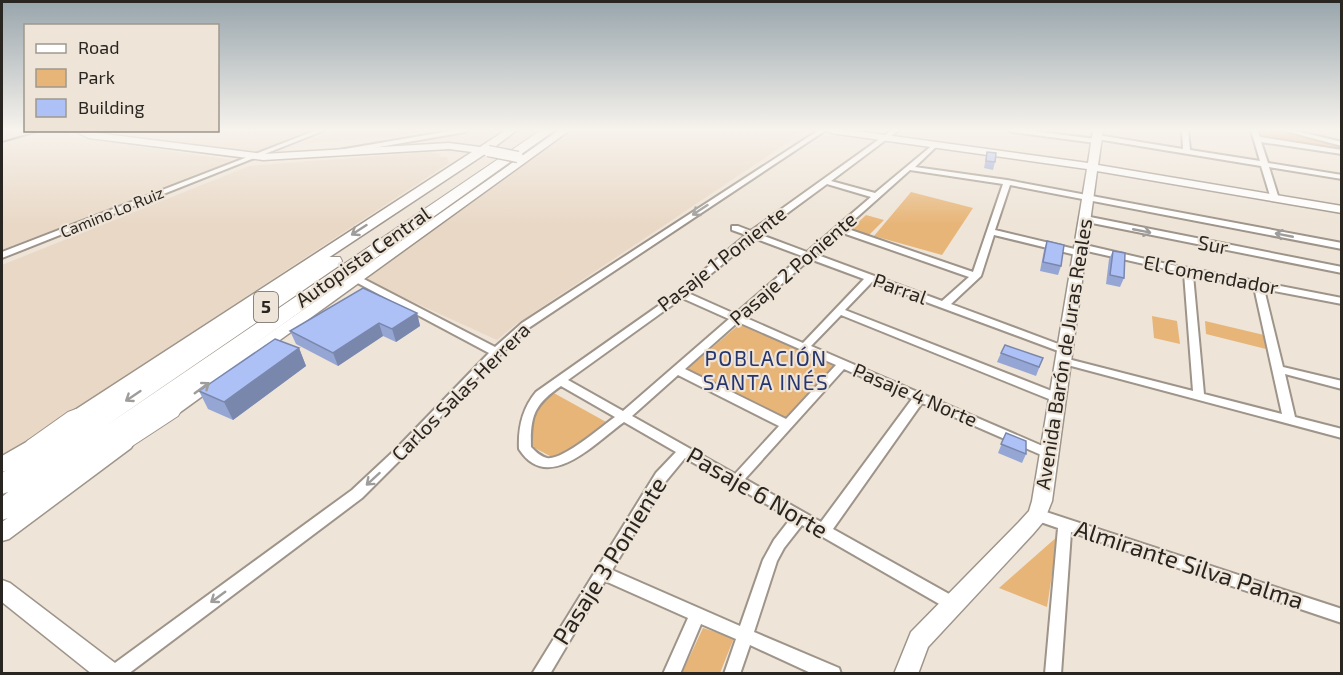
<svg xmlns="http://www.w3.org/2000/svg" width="1343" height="675" viewBox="0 0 1343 675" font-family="'Exo 2',sans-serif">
<rect width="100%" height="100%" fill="#eee4d7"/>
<path fill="#e9d8c6" d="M2 130 61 131 73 137 233 160 2 250Z
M96 130H313L253 152Z
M337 130H438L378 138 300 144Z
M575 130 805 131 515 325 497 340 365 280 529 160Z
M428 152 441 154 439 157H447L449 163 2 457V265L249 166Z"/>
<path fill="#e7b578" d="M1261 130H1277L1341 146V150L1264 138Z
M911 192 973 208 942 255 874 236Z
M866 215 884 220 869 235 851 229Z
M1152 316 1177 321 1180 344 1154 338Z
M1205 321 1264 335 1266 349 1206 334Z
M741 323 837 365 785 420 686 370Z
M552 392 608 423 565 457 550 456 531 446 527 431 537 403Z
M1058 536 1047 607 999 588Z
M703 628 734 638 720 673H682Z"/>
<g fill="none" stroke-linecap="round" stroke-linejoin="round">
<g stroke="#9e9489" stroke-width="4">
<path id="street" d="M317 130H325L2 258V252Z
M456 130H468L465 132 333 155 329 153 333 151Z
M819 130H826L530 327 486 368 404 456 362 498 128 674H106L108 668 352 490 396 449 489 353 352 280 350 278 352 276H358L495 347 522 323Z
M892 130H899L831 181 875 193 935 143 939 145 937 146 915 167 1007 180 1342 243V249L1010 185 995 230 1083 251 1084 253 1080 256 994 235 981 276 951 304 1069 348 1070 350 1069 352H1061L872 282 845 310 1062 395 1064 398 1062 401H1054L841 315 811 346 1054 451 1056 454 1054 457 1050 459 1046 457 922 403 833 529 958 599 961 604 958 609 953 611 948 609 802 525 784 548 777 561 754 632 839 668 841 674H813L750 645 740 674H724L736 639 701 624 680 674H663L688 618 605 581 550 674H532L656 473 676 452 624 422C596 442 548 495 519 449 518 428 522 409 536 392L678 292 746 235 732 230V226H738L751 231ZM910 170 1003 184 973 272 845 228ZM827 184 871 197 807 252 759 234ZM840 232 969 277 942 301 815 254ZM754 238 802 256 735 314 688 293ZM810 259 864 279 803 343 744 317ZM682 298 729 319 623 411 568 380ZM738 322 836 365 786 419 685 369ZM844 369 912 399 821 522 745 479ZM678 375 779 426 735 474 632 416ZM561 386 615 417C601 427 562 461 547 458 540 456 536 452 531 447 530 415 535 404 561 386ZM685 458 791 518 774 540 763 560 740 626 612 570 666 481Z
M1009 130H1024L1096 139 1099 141 1096 143 1012 132Z
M1182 130H1188L1190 150 1260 161 1251 130H1257L1260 137 1342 150V154L1261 142 1268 163 1342 175V179L1269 167 1279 199 1275 201 1271 199 1261 166 1097 139 1094 137 1097 135 1183 149Z
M1282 130H1292L1342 142V146Z
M1085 216 1342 267V273L1082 221V217Z
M1081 244 1167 264 1342 298V304L1264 289 1283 367 1342 381V389L1285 374 1295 417 1342 429V438L1060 363 1059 361 1064 358 1193 391 1184 273 1078 249V245ZM1193 275 1254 287 1282 414 1204 394Z
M1037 509 1342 609V623L1071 532 1061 674H1045L1058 528 1032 519 1030 515 1032 511Z"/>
</g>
<g stroke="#9e9489" stroke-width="3">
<path id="secondary" d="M72 130 263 154 449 143 480 147 506 130H517L488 152 73 427H61L58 423 61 419 472 152 449 149 263 160 89 138Z
M559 130H570L168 421H156L153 417 156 413Z
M826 130H849L1088 163 1093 130H1103L1098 165 1342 206V213L1097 171 1052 501 1044 521 1033 534 928 647 918 674H894L911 632 1019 522 1029 511 1032 501 1087 169 831 133Z
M42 433 48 434 51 439 48 444 8 470 2 472V456Z
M125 437 131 438 134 443 131 448 9 539 2 541V522L119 438Z
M2 580 10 583 119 666 123 674H92L2 602Z"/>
</g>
<g stroke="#9e9489" stroke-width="2">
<path id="highway" d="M541 130H555L171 404 178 406 181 411 178 416 120 454 112 457 103 452 11 517 2 520V497L8 492 2 494V473L30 454 23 447 27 441 68 412 76 409 84 412 87 417 328 257H340L342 261 340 265 104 427Z"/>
</g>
<use href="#street" fill="#fff" fill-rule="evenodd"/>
<use href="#secondary" fill="#fff" fill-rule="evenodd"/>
<use href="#highway" fill="#fff" fill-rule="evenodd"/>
<path stroke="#58534d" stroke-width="2" d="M2 142 44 130"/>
<g stroke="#9e9489" stroke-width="13" stroke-linecap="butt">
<path id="secondary-bridge" d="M488 151 518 157"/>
</g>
<use href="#secondary-bridge" stroke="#fff" stroke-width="10"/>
</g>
<path fill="#96a6d4" d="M987 152 995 162 993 170 984 168Z
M1047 241 1061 266 1058 275 1040 271 1044 250Z
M1113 251 1124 278 1120 287 1106 284 1109 259Z
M417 313 420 326 396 342 383 336 338 366 296 344 290 331Z
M299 348 306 366 233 420 208 409 199 391Z
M1001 353 1043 358 1036 376 997 362Z
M1006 433 1026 454 1022 463 998 453Z"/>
<path fill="#7a87ac" d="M417 313 420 326 396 342 392 329Z
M379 323 383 336 338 366 333 353Z
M299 348 306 366 233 420 224 402Z"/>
<path fill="#aec1f6" stroke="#7a87ac" stroke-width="1.5" d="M987 152 996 153 995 162 986 161Z
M1047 241 1064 245 1061 266 1043 262Z
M1113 251 1125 253 1124 278 1110 275Z
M363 288 417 313 392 329 379 323 333 353 290 331Z
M275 339 299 348 224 402 199 391Z
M1005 345 1043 358 1039 367 1001 353Z
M1006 433 1026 441V454L1001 444Z"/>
<defs><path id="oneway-shaft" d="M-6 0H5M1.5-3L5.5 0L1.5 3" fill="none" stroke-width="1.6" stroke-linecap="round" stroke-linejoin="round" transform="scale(1.5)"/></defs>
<g stroke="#9f9d9b">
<use href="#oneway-shaft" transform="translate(700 210) rotate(147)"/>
<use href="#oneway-shaft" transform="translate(359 230) rotate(147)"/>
<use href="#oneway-shaft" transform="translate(1142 231) rotate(11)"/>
<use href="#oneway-shaft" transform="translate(1284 235) rotate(-169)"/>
<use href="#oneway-shaft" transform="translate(202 388) rotate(-36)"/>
<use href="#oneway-shaft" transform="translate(133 396) rotate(146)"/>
<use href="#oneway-shaft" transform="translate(373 479) rotate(138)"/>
<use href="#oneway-shaft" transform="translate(218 597) rotate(144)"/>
</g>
<linearGradient id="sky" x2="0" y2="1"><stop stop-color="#98a5ac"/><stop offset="0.58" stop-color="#f7f3ed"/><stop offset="1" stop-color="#f7f3ed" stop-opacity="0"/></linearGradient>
<rect width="1343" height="224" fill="url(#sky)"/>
<g text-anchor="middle" stroke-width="4.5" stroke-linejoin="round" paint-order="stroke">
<g font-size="16" fill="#292521" stroke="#eee4d7">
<text transform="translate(112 212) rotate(-22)" y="6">Camino Lo Ruiz</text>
</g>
<rect fill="#eee4d7" stroke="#645e58" stroke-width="1.5" x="254" y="292" width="24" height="30" rx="4.5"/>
<g font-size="18" font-weight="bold" fill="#292521">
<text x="266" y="313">5</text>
</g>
<g font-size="20" fill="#292521" stroke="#eee4d7">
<text transform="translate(1213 245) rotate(11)" y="7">Sur</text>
<text transform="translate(363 257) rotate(-35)" y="7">Autopista Central</text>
<text transform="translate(722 259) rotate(-38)" y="7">Pasaje 1 Poniente</text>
<text transform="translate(793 269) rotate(-41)" y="7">Pasaje 2 Poniente</text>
<text transform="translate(1211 275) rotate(11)" y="7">El Comendador</text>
<text transform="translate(900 289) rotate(20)" y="7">Parral</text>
<text transform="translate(1064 354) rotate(-81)" y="7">Avenida Barón de Juras Reales</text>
<text transform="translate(461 392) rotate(-45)" y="7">Carlos Salas Herrera</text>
<text transform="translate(915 395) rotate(23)" y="7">Pasaje 4 Norte</text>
</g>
<g font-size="21" letter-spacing="1.5" fill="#26356e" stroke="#eee4d7">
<text x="766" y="366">POBLACIÓN<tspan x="766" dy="24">SANTA INÉS</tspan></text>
</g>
<g font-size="24" fill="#292521" stroke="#eee4d7">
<text transform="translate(757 493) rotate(30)" y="8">Pasaje 6 Norte</text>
<text transform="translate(610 561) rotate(-58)" y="8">Pasaje 3 Poniente</text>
<text transform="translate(1189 565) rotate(18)" y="8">Almirante Silva Palma</text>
</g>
</g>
<rect width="1343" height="675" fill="none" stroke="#292521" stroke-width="6"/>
<rect x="24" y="24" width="195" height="108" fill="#eee4d7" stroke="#9f988e" stroke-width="1.5"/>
<rect x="36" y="44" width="30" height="9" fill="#ffffff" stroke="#9f988e" stroke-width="1.5"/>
<text x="78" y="54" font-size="18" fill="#292521">Road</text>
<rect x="36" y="69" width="30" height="18" fill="#e7b578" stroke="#9f988e" stroke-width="1.5"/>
<text x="78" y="84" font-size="18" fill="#292521">Park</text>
<rect x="36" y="99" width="30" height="18" fill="#aec1f6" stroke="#9f988e" stroke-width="1.5"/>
<text x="78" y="114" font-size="18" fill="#292521">Building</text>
</svg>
